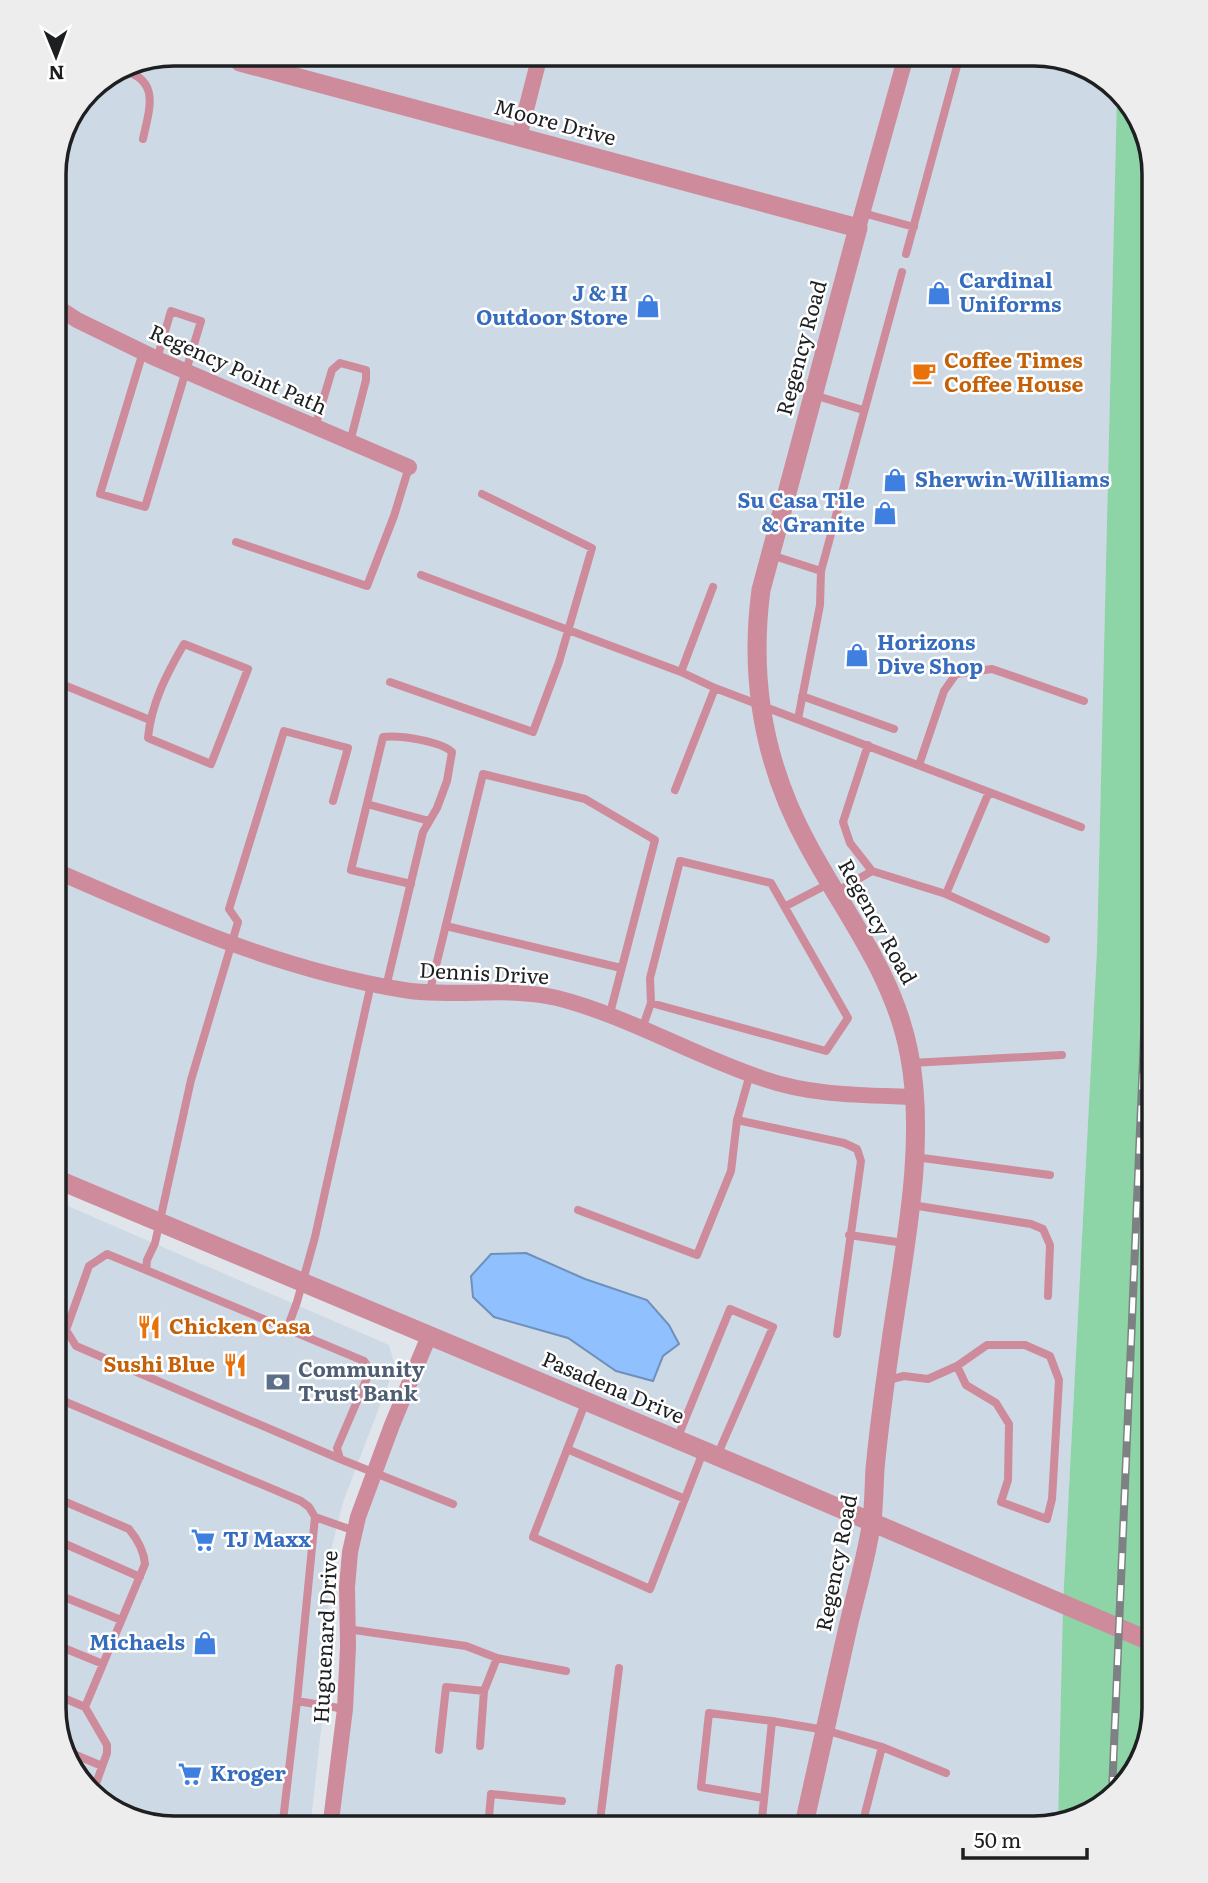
<svg xmlns="http://www.w3.org/2000/svg" width="1208" height="1883" viewBox="0 0 1208 1883" font-family="Literata,serif">
<rect width="100%" height="100%" fill="#dfe5ea"/>
<path fill="#cdd9e4" d="M1042 55 1100 74 1117 93 1097 949 1063 1604 1058 1823 1034 1829H330L350 1552 429 1336 54 1178V167L90 89 129 63Z
M54 1200 389 1345 395 1366 343 1502 329 1558 328 1666 310 1829H167L108 1809 67 1762 54 1709Z"/>
<path fill="#8dd4a6" d="M1117 93 1141 121 1154 174V1709L1137 1769 1087 1816 1058 1823 1063 1604 1097 949Z"/>
<path fill="#90c0fd" stroke="#6e90bb" stroke-width="2" d="M526 1253 585 1279 647 1300 669 1325 679 1344 663 1356 653 1381 616 1371 568 1338 494 1317 473 1297 471 1276 491 1254Z"/>
<g fill="none" stroke-linecap="round" stroke-linejoin="round">
<path stroke="#ce8b9b" stroke-width="8" d="M119 69C161 79 150 106 143 139
M863 213 914 227
M906 254 960 55
M143 352 100 494 145 507 201 321 171 311 157 359
M814 395 863 410
M315 427 332 370 340 363 366 370V380L350 442
M236 542 367 586 394 516 409 467
M771 555 821 571
M421 575 681 672 715 688 1081 827
M184 644 248 669 211 764 148 738C151 704 167 673 184 644Z
M681 672 713 587
M54 681 150 720
M390 682 533 732 559 662 592 548 482 494
M802 696 894 729
M798 719 820 605 821 571 902 272
M868 745 843 822 850 843 872 871
M919 765 944 691 956 674 992 669 1084 701
M675 790 715 688
M333 801 348 748 284 731 229 909 238 922 191 1080 155 1243 147 1260 146 1270 364 1361 368 1367 367 1378 337 1448 340 1459 453 1504
M367 804 429 821
M836 892 872 871 946 894 989 792
M946 894 1046 939
M786 906 830 883
M446 926 621 968
M386 987 423 832 437 808 447 781 452 752C440 741 400 735 383 737L351 870 411 884
M429 994 483 774 585 799 655 840 609 1017
M642 1029 651 1003 826 1051 848 1018 771 883 680 861 650 978 651 1003
M911 1063 1062 1055
M737 1120 844 1143 857 1149 861 1161 837 1334
M915 1157 1050 1175
M912 1205 1031 1224 1043 1229 1050 1245 1048 1296
M578 1210 697 1255 731 1171 737 1120 750 1074
M849 1235 904 1243
M146 1270 107 1254 89 1266 66 1330 76 1346 340 1459
M287 1329 297 1302 315 1237 371 984
M888 1380 904 1376 928 1379 957 1366 987 1345H1025L1050 1356 1059 1380 1052 1499 1047 1519 1001 1502 1008 1480 1009 1424 996 1403 966 1385 957 1366
M54 1397 301 1501 309 1507 315 1517 355 1531
M586 1401 533 1537 650 1589 703 1452
M677 1439 730 1309 773 1327 717 1456
M567 1449 685 1499
M54 1497 129 1529C138 1540 144 1551 145 1564L85 1707 107 1745V1753L93 1792
M54 1539 140 1577
M54 1593 121 1620
M347 1629 466 1646 497 1658 566 1671
M54 1644 103 1664
M54 1694 85 1707
M297 1701 315 1517
M772 1721 825 1730 882 1747 861 1829
M480 1746 484 1691
M882 1747 946 1773
M64 1750 102 1766
M439 1750 446 1687 484 1691 497 1658
M282 1829 297 1701 345 1709
M488 1829 491 1794 562 1801
M599 1829 619 1668
M761 1829 772 1721 709 1713 701 1787 763 1798"/>
<path stroke="#ce8b9b" stroke-width="16" d="M519 137 539 59
M858 228 906 56
M54 305 77 320 157 359 409 467
M54 870C168 920 280 970 404 990 454 998 507 986 557 998 628 1016 694 1056 764 1079 813 1096 864 1095 915 1097
M330 1829 345 1709 348 1647 347 1587 350 1552 358 1517 392 1425 429 1336"/>
<path stroke="#ce8b9b" stroke-width="19" d="M240 62 858 228 761 590C749 680 764 765 808 845 845 914 894 974 909 1053 927 1143 904 1250 891 1341 885 1383 879 1426 875 1469 874 1486 874 1503 872 1520 867 1556 856 1592 848 1627 833 1694 818 1762 803 1829
M54 1178 757 1473 1154 1643"/>
<g stroke="#7d8184" stroke-width="8">
<path id="rail" d="M1112 1793 1154 799"/>
</g>
<use href="#rail" stroke="#fff" stroke-width="5" stroke-dasharray="16" stroke-linecap="butt"/>
</g>
<defs>
<g id="shop-bare" transform="scale(1.89)"><path d="M-5-2.5h2.3a2.7 3.5 0 0 1 5.4 0H5L5.5 6h-11ZM-1.5-2.5h3a1.5 2.3 0 0 0-3 0Z" fill="#3f7fe0" stroke="#fff" stroke-width="2.5" paint-order="stroke"/></g>
<g id="cafe-bare" transform="scale(1.89)"><path d="M-5.5-4.5H6V0H3Q3 3.5 0 3.5H-2.5Q-5.5 3.5-5.5 0ZM3-3.2v2h1.7v-2ZM-6 4.5H4V6H-6Z" fill="#e8710a" stroke="#fff" stroke-width="2.5" paint-order="stroke"/></g>
<g id="restaurant-bare" transform="scale(1.89)"><path d="M-5-6h1v4h1v-4h1v4h1v-4h1v5L-1.5 .5V6h-2V.5L-5-1ZM5-6V6H3V1.5H1.5Q1.5-4 5-6Z" fill="#e8710a" stroke="#fff" stroke-width="2.5" paint-order="stroke"/></g>
<g id="bank-bare" transform="scale(1.89)"><path d="M-6-4H6V4H-6ZM0-2.3a2.3 2.3 0 1 0 0 4.6a2.3 2.3 0 1 0 0-4.6Z" fill="#5c6f8a" stroke="#fff" stroke-width="2.5" paint-order="stroke"/></g>
<g id="supermarket-bare" transform="scale(1.89)"><path d="M-6-5.5h2.5l.6 2H6L4.5 2H-2.5L-4.4-4H-6ZM-1.5 3.2a1.3 1.3 0 1 0 .1 0ZM3 3.2a1.3 1.3 0 1 0 .1 0Z" fill="#3f7fe0" stroke="#fff" stroke-width="2.5" paint-order="stroke"/></g>
</defs>
<g fill-rule="evenodd">
<use href="#shop-bare" x="939" y="293"/>
<use href="#shop-bare" x="648" y="306"/>
<use href="#cafe-bare" x="924" y="373"/>
<use href="#shop-bare" x="895" y="480"/>
<use href="#shop-bare" x="885" y="513"/>
<use href="#shop-bare" x="857" y="655"/>
<use href="#restaurant-bare" x="149" y="1327"/>
<use href="#restaurant-bare" x="235" y="1365"/>
<use href="#bank-bare" x="278" y="1382"/>
<use href="#supermarket-bare" x="203" y="1540"/>
<use href="#shop-bare" x="205" y="1643"/>
<use href="#supermarket-bare" x="190" y="1774"/>
</g>
<g text-anchor="middle" stroke-width="5" stroke-linejoin="round" paint-order="stroke">
<g font-size="21" fill="#1d1f21" stroke="#fff">
<text transform="translate(555 123) rotate(15)" y="7">Moore Drive</text>
<text transform="translate(802 348) rotate(-75)" y="7">Regency Road</text>
<text transform="translate(238 370) rotate(24)" y="7">Regency Point Path</text>
<text transform="translate(877 922) rotate(61)" y="7">Regency Road</text>
<text transform="translate(484 974) rotate(3)" y="7">Dennis Drive</text>
<text transform="translate(613 1388) rotate(23)" y="7">Pasadena Drive</text>
<text transform="translate(837 1563) rotate(-79)" y="7">Regency Road</text>
<text transform="translate(326 1637) rotate(-87)" y="7">Huguenard Drive</text>
</g>
<g font-size="21" font-weight="bold" fill="#366cbe" stroke="#fff" text-anchor="start">
<text x="959" y="288">Cardinal<tspan x="959" dy="24">Uniforms</tspan></text>
<text x="628" y="301" text-anchor="end">J &amp; H<tspan x="628" dy="24">Outdoor Store</tspan></text>
<text x="915" y="487">Sherwin-Williams</text>
<text x="865" y="508" text-anchor="end">Su Casa Tile<tspan x="865" dy="24">&amp; Granite</tspan></text>
<text x="877" y="650">Horizons<tspan x="877" dy="24">Dive Shop</tspan></text>
<text x="223" y="1547">TJ Maxx</text>
<text x="185" y="1650" text-anchor="end">Michaels</text>
<text x="210" y="1781">Kroger</text>
</g>
<g font-size="21" font-weight="bold" fill="#c56008" stroke="#fff" text-anchor="start">
<text x="944" y="368">Coffee Times<tspan x="944" dy="24">Coffee House</tspan></text>
<text x="169" y="1334">Chicken Casa</text>
<text x="215" y="1372" text-anchor="end">Sushi Blue</text>
</g>
<g font-size="21" font-weight="bold" fill="#4e5e75" stroke="#fff" text-anchor="start">
<text x="298" y="1377">Community<tspan x="298" dy="24">Trust Bank</tspan></text>
</g>
</g>
<path d="M0 0H1208V1883H0ZM174 66H1034A108 108 0 0 1 1142 174V1708A108 108 0 0 1 1034 1816H174A108 108 0 0 1 66 1708V174A108 108 0 0 1 174 66Z" fill="#ededed" fill-rule="evenodd"/>
<path fill="none" stroke="#1d1f21" stroke-width="3.5" d="M174 66H1034A108 108 0 0 1 1142 174V1708A108 108 0 0 1 1034 1816H174A108 108 0 0 1 66 1708V174A108 108 0 0 1 174 66Z"/>
<g transform="translate(56 56) rotate(179)" stroke="#ffffff" stroke-width="5" paint-order="stroke">
<path d="M0-5L12 26L0 18L-12 26Z" fill="#1d1f21"/>
<text y="-10" font-size="19" font-weight="bold" text-anchor="middle" fill="#1d1f21">N</text>
</g>
<path d="M963 1848v10h124v-10" fill="none" stroke="#1d1f21" stroke-width="3.5"/>
<text x="974" y="1848" font-size="21" fill="#1d1f21" stroke="#ffffff" stroke-width="5" paint-order="stroke">50 m</text>
</svg>
